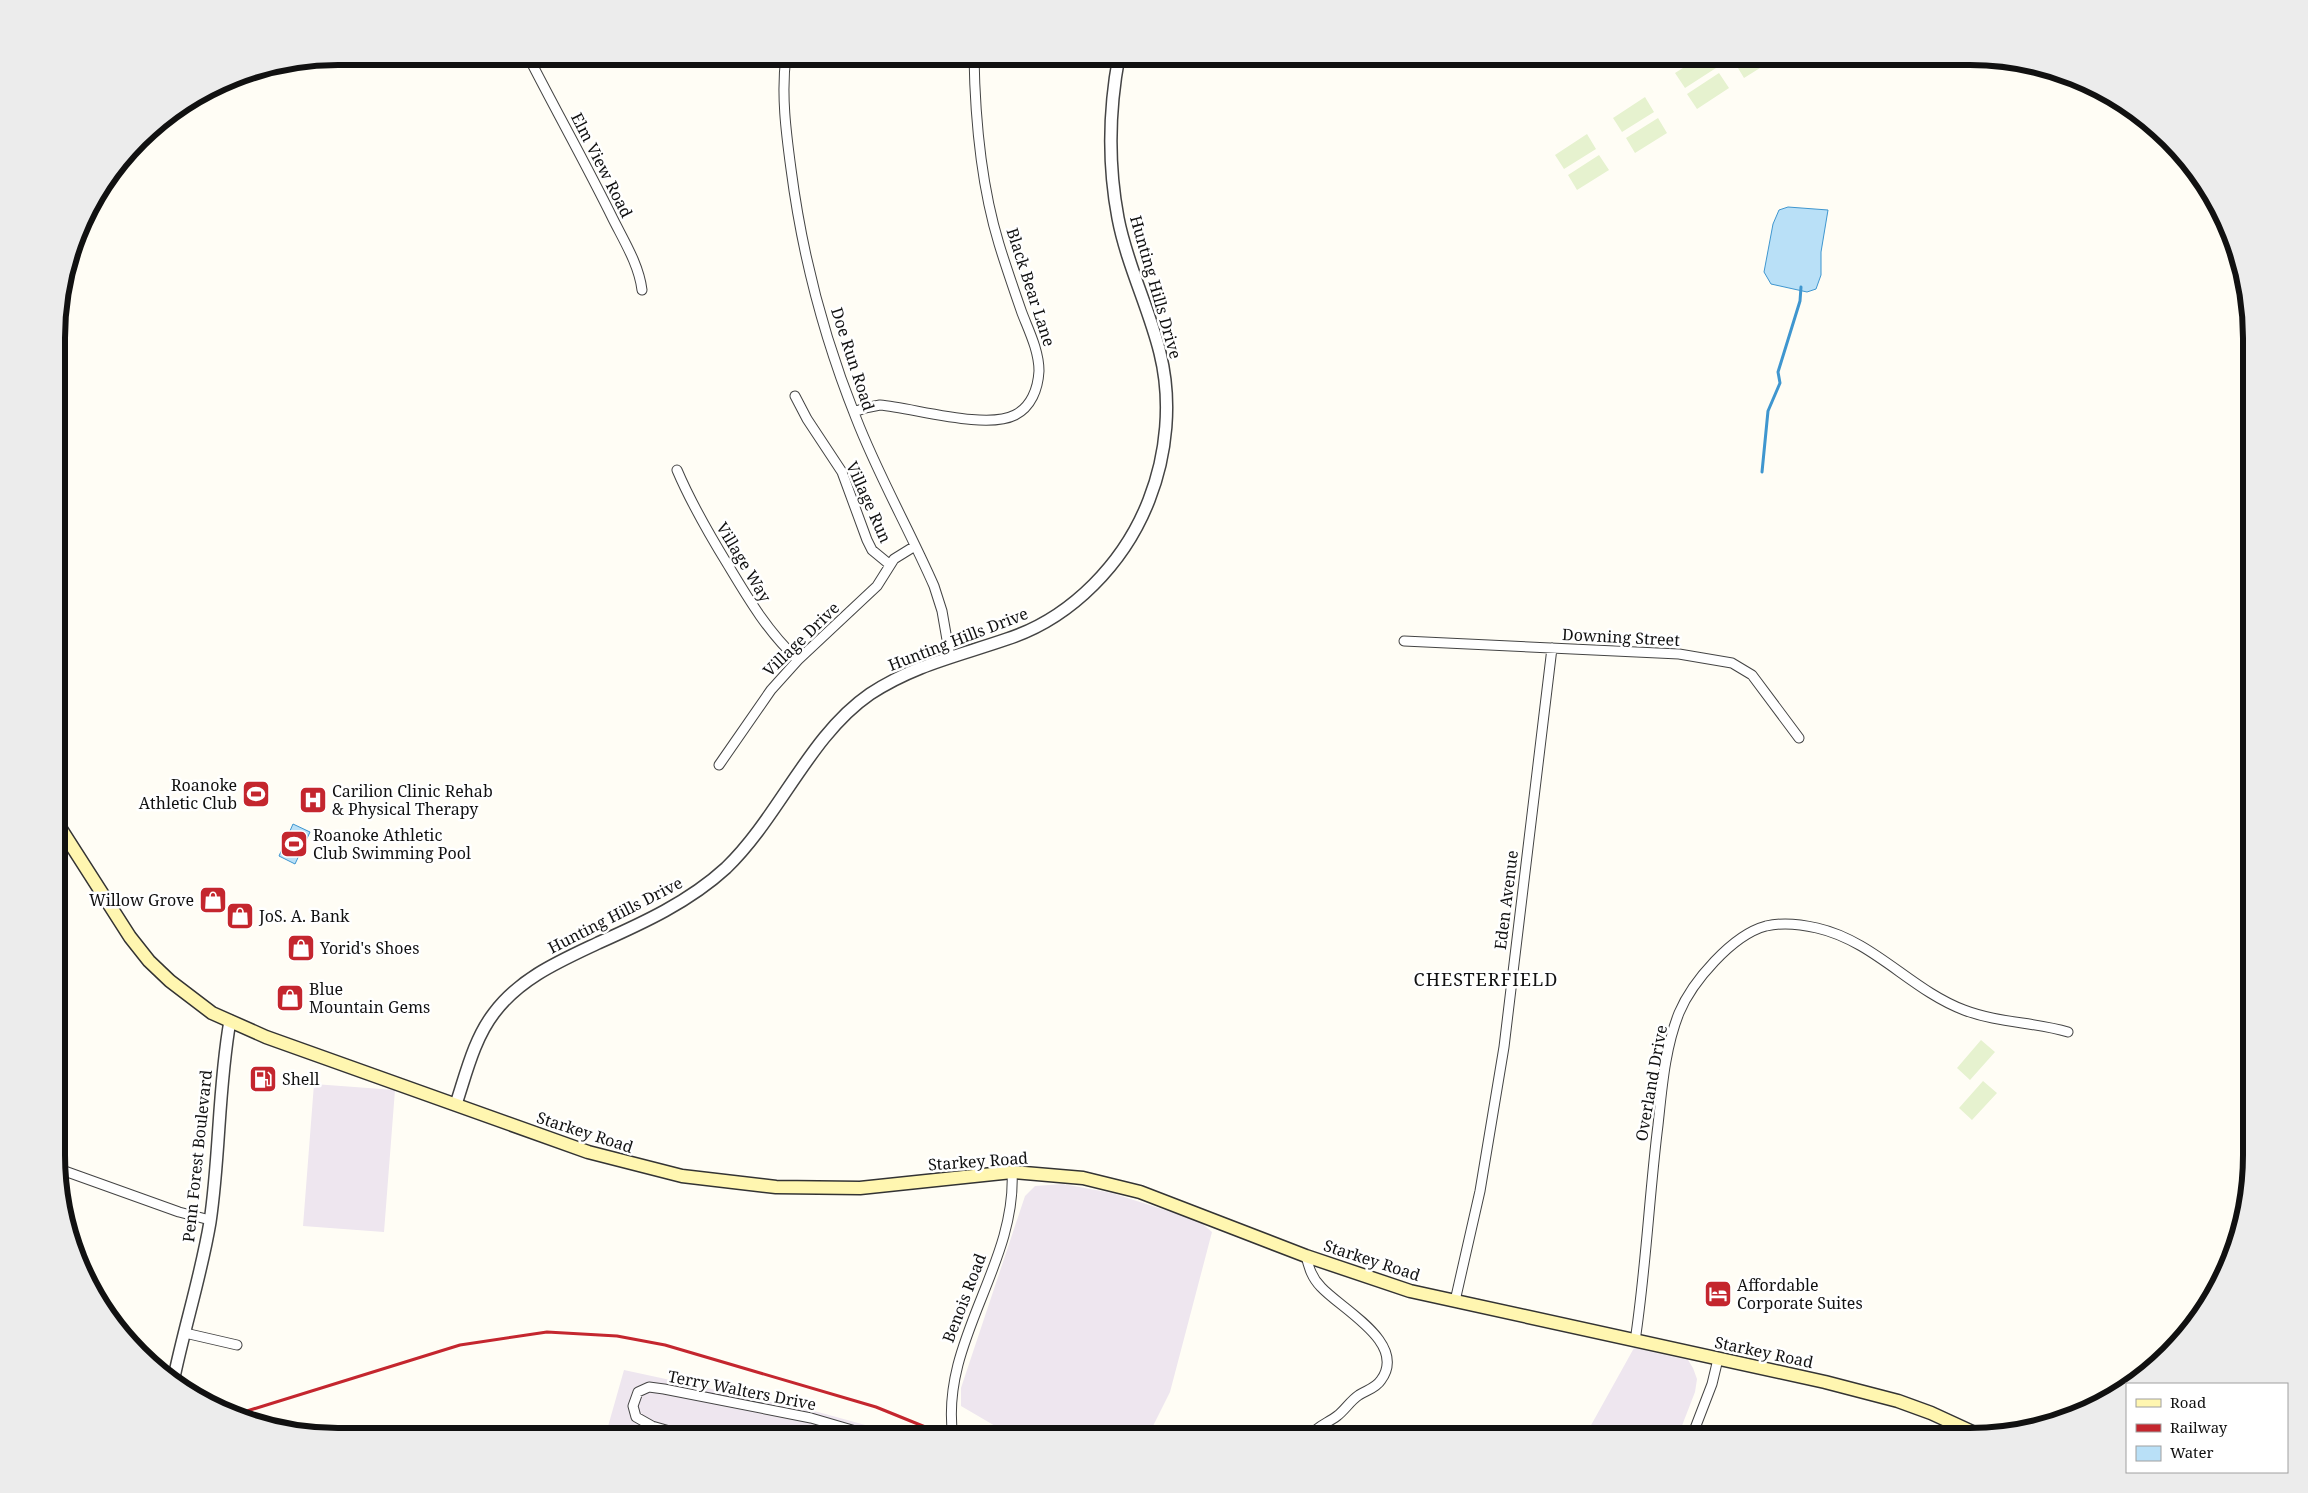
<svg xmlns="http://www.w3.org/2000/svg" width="2308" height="1493" viewBox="0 0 2308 1493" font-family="'Noto Serif',serif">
<rect width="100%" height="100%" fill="#fffdf5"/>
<path fill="#eee6ef" d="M314 1084 395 1090 384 1232 303 1226Z
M1063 1184 1112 1193 1199 1221 1212 1232 1170 1392 1148 1436 1014 1437 961 1406V1388L1025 1196 1035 1186Z
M1634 1348 1688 1360 1693 1368 1697 1379 1695 1392 1678 1436H1585Z
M624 1370 818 1412 909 1437H605Z"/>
<path fill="#e6f2cf" d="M1702 56H1709L1716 68 1685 88 1675 73Z
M1746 56H1775L1776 58 1744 78 1735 63Z
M1719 73 1729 88 1697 109 1687 94Z
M1645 97 1654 112 1622 132 1613 118Z
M1658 118 1667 133 1635 153 1626 138Z
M1587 134 1596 149 1564 169 1555 155Z
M1599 155 1609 170 1577 190 1568 175Z
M1981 1040 1995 1052 1970 1080 1957 1068Z
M1983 1081 1997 1093 1972 1120 1959 1108Z"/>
<path fill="#b9e0f7" stroke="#3f96cf" d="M1788 207 1828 210 1821 252V275L1816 289 1807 292 1771 284 1764 272 1773 224 1779 210Z
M293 824 310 832 295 864 279 856Z"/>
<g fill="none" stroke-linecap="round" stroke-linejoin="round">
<path stroke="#3f96cf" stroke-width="3" d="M1762 472 1768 411 1780 383 1778 372 1800 301 1801 287"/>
<g stroke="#444" stroke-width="11">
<path id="minor" d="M528 56C556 111 586 164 613 219 624 241 639 265 642 290
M786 56C781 94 786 132 791 169 802 254 824 338 856 418 878 475 909 529 934 586L942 611 950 657
M795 396 807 419 842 472 867 540 872 550 889 564
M854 412 865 408 880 405C914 408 986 430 1015 415 1031 407 1038 389 1039 371 1039 351 1029 331 1022 313 1014 290 1006 267 999 244 981 185 975 118 974 56
M677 470C691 503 709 534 728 565 749 600 768 632 798 660
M1404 641 1679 654 1732 663 1752 675 1799 738
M719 765 771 690 798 660 877 586 894 559 915 546
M59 1169 179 1212 210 1220
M1306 1256C1309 1268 1312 1278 1321 1287 1341 1309 1408 1343 1381 1380 1376 1388 1367 1390 1359 1395 1350 1401 1345 1410 1337 1416 1328 1423 1317 1426 1310 1436
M1455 1301 1480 1191 1504 1047 1552 648
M185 1333 237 1345
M1635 1341C1646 1269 1649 1197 1658 1125 1662 1088 1665 1048 1679 1013 1692 982 1732 935 1766 926 1783 922 1800 924 1817 928 1874 941 1911 990 1964 1010 1998 1023 2034 1022 2068 1032
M673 1432 652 1426 636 1417 633 1406 638 1392 649 1387 664 1389 811 1418 876 1437
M1692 1436 1712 1384 1718 1359
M953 1437C939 1342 1017 1265 1012 1172"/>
</g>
<g stroke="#444" stroke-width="14">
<path id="tertiary" d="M456 1104C466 1074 474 1039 494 1013 520 978 560 961 598 943 643 923 689 902 726 868 780 816 809 736 870 694 914 665 958 656 1007 639 1072 618 1125 562 1149 500 1167 454 1172 401 1160 353 1149 308 1127 265 1118 218 1108 165 1109 109 1119 56
M173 1382C184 1328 201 1276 210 1222 220 1155 218 1088 230 1021"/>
</g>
<g stroke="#333" stroke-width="15">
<path id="secondary" d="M59 826 130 937 149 961 170 981 212 1013 266 1037 588 1152 682 1176 776 1187 860 1188 1012 1172 1083 1178 1140 1192 1306 1256 1410 1291 1825 1382 1898 1401 1931 1413 1981 1436"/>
</g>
<use href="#minor" stroke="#fff" stroke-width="9"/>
<use href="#tertiary" stroke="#fff" stroke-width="11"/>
<use href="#secondary" stroke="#fff6b0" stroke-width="12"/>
<path stroke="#c4262e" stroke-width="3" d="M234 1415 460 1345 547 1332 617 1336 665 1345 876 1407 950 1437"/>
</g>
<defs>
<g id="stadium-square" transform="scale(1.4375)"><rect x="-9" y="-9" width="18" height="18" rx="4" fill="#c4262e" stroke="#fff"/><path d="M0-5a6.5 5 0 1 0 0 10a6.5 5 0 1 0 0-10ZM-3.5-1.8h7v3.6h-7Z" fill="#fff"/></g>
<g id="hospital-square" transform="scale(1.4375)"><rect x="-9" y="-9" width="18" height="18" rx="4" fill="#c4262e" stroke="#fff"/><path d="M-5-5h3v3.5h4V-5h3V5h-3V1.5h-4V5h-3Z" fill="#fff"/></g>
<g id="shop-square" transform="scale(1.4375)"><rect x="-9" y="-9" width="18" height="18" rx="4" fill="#c4262e" stroke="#fff"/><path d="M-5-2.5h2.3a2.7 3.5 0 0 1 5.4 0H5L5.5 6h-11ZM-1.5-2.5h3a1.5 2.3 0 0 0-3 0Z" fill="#fff"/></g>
<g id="fuel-square" transform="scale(1.4375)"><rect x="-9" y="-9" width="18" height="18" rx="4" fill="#c4262e" stroke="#fff"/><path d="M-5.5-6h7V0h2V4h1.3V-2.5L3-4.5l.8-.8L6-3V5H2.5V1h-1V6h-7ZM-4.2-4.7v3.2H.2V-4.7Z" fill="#fff"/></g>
<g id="hotel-square" transform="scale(1.4375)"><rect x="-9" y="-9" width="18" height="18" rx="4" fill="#c4262e" stroke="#fff"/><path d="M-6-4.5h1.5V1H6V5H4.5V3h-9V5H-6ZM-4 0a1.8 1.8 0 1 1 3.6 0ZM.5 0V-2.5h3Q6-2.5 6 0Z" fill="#fff"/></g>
</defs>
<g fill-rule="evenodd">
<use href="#stadium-square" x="256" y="794"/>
<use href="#hospital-square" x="313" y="800"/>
<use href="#stadium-square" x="294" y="844"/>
<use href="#shop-square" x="213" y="900"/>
<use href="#shop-square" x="240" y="916"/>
<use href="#shop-square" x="301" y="948"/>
<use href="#shop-square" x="290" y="998"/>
<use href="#fuel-square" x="263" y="1079"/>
<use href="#hotel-square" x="1718" y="1294"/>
</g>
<g text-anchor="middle" stroke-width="5" stroke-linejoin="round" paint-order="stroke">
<g font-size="16" fill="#111" stroke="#fff">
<text transform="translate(602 165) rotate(63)" y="6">Elm View Road</text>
<text transform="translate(1031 287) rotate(72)" y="6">Black Bear Lane</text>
<text transform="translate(1156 287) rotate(74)" y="6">Hunting Hills Drive</text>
<text transform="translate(853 359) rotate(72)" y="6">Doe Run Road</text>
<text transform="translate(869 502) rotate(66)" y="6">Village Run</text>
<text transform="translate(744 562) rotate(59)" y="6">Village Way</text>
<text transform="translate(1621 637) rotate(3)" y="6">Downing Street</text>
<text transform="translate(801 639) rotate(-44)" y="6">Village Drive</text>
<text transform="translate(958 639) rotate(-21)" y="6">Hunting Hills Drive</text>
<text transform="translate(1506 900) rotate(-83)" y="6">Eden Avenue</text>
<text transform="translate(615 915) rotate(-27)" y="6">Hunting Hills Drive</text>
<text transform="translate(1651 1083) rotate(-80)" y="6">Overland Drive</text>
<text transform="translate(585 1132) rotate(18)" y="6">Starkey Road</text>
<text transform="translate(197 1156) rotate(-84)" y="6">Penn Forest Boulevard</text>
<text transform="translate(978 1161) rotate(-4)" y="6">Starkey Road</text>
<text transform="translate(1372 1260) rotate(18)" y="6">Starkey Road</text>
<text transform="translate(964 1298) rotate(-69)" y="6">Benois Road</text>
<text transform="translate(1764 1352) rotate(12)" y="6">Starkey Road</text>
<text transform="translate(742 1390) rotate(11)" y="6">Terry Walters Drive</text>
</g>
<g font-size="16" fill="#111" stroke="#fff" text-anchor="start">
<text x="237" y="791" text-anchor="end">Roanoke<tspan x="237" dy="18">Athletic Club</tspan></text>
<text x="332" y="797">Carilion Clinic Rehab<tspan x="332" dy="18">&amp; Physical Therapy</tspan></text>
<text x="313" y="841">Roanoke Athletic<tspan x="313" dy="18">Club Swimming Pool</tspan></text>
<text x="194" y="906" text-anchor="end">Willow Grove</text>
<text x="259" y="922">JoS. A. Bank</text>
<text x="320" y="954">Yorid's Shoes</text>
<text x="309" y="995">Blue<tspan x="309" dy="18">Mountain Gems</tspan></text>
<text x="282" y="1085">Shell</text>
<text x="1737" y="1291">Affordable<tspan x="1737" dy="18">Corporate Suites</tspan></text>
</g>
<g font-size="18" letter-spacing="1" fill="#111" stroke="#fff">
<text x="1486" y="986">CHESTERFIELD</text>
</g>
</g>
<path d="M0 0H2308V1493H0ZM338 65H1970A273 273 0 0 1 2243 338V1155A273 273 0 0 1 1970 1428H338A273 273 0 0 1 65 1155V338A273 273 0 0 1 338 65Z" fill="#ececec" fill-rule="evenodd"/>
<path fill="none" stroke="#111" stroke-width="6" d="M338 65H1970A273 273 0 0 1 2243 338V1155A273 273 0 0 1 1970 1428H338A273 273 0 0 1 65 1155V338A273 273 0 0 1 338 65Z"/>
<rect x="2126" y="1383" width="162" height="90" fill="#ffffff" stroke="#a0a0a0"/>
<rect x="2136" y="1399" width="25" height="8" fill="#fff6b0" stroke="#a0a0a0"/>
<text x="2170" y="1408" font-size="15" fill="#111111">Road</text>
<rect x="2136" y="1424" width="25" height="8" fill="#c4262e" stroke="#a0a0a0"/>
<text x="2170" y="1433" font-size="15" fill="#111111">Railway</text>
<rect x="2136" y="1446" width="25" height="15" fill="#b9e0f7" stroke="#a0a0a0"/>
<text x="2170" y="1458" font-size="15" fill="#111111">Water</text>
</svg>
